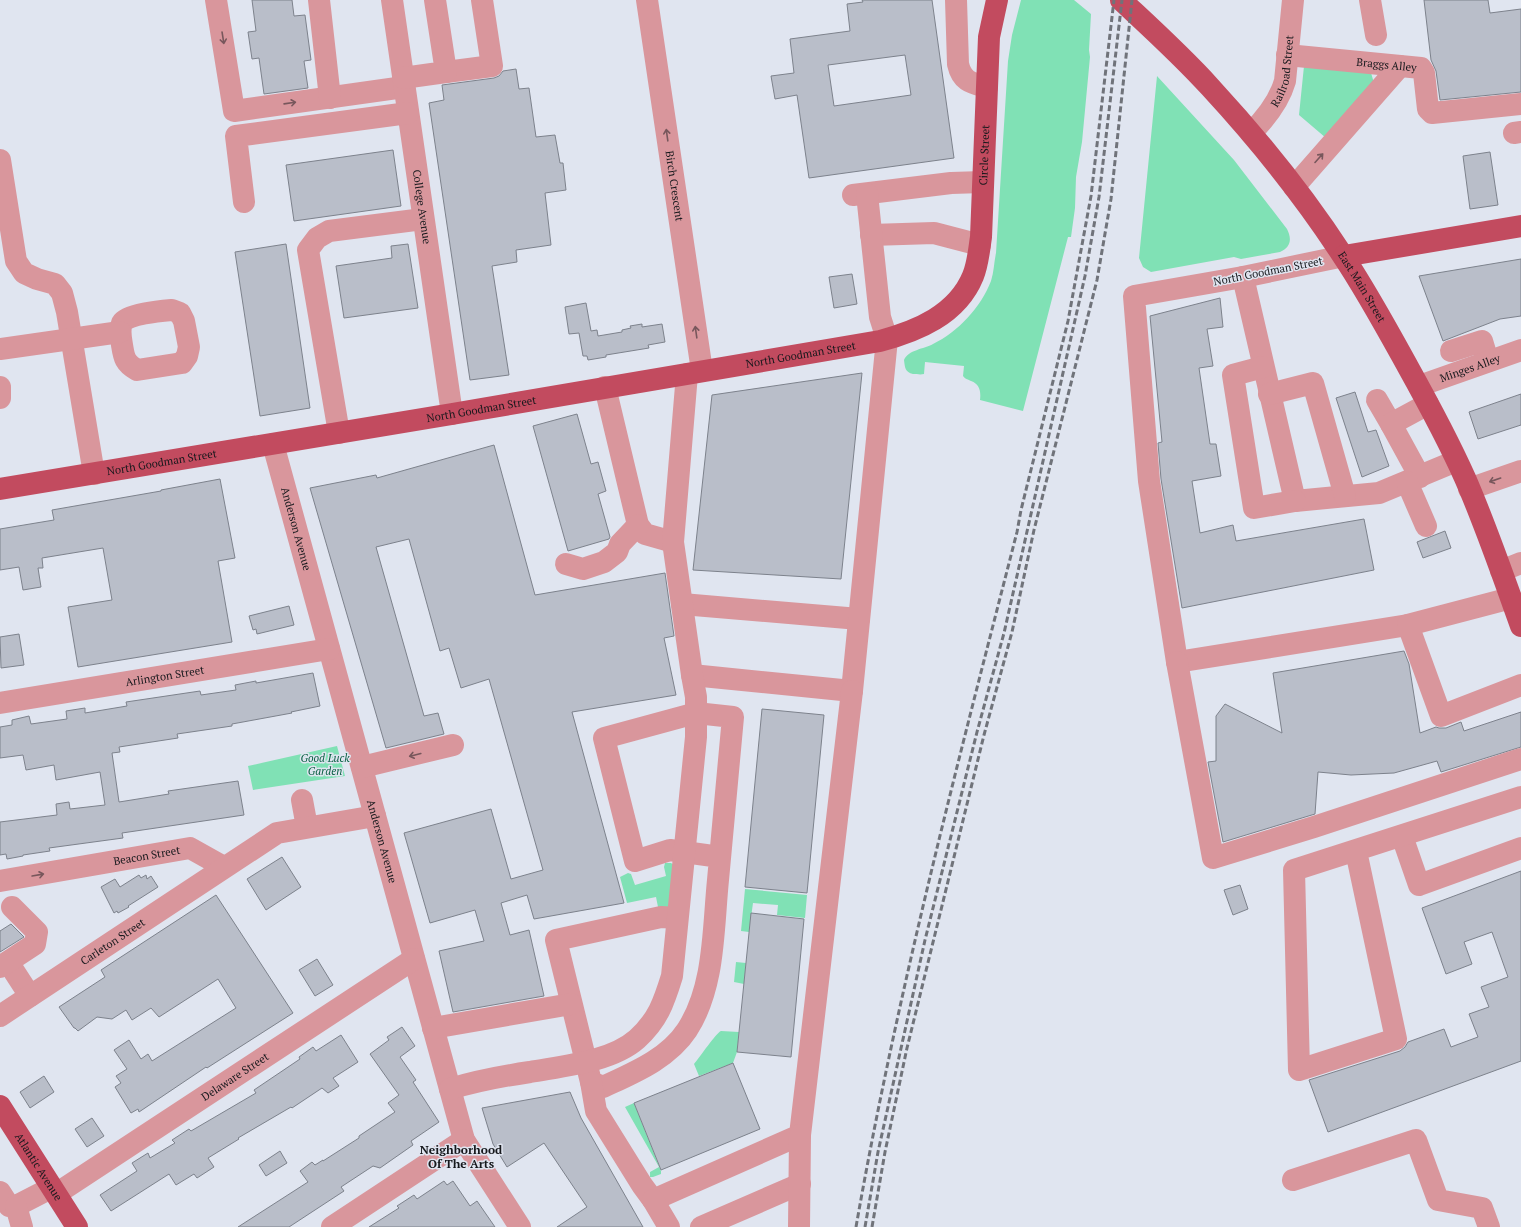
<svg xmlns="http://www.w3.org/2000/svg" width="1521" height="1227" viewBox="0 0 1521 1227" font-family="'PT Serif',serif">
<rect width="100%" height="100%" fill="#e0e5f0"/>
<path fill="#80e1b5" d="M1021 0H1074L1091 14 1089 50 1090 57 1082 142 1076 177 1075 208 1071 237H1068L1023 411 980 400C981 392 980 384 971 381 968 379 966 380 963 376L964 366 925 362 924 374C920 375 917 374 913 374 905 372 905 368 904 360 908 350 924 349 933 344 958 332 981 307 991 281 994 272 994 262 996 253L1008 61 1012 35Z
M1304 66H1369L1374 83 1326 138 1299 115Z
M1157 76 1234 160 1287 229C1292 239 1291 247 1280 252L1241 259 1234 257 1151 272 1143 267 1139 258Z
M337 746 345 776 253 790 248 766Z
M665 863H671L674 865 669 907H658L656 897 627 903 620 877 628 873 631 874 635 885 666 876 664 867Z
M745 889 807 895 805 918 777 915 778 905 753 903 749 932 741 931Z
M736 962 746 963 744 984 734 982Z
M721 1031 739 1032 737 1052 733 1063 699 1076 694 1064C700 1057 716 1033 721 1031Z
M634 1103 661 1171V1174L653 1177H650V1172L659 1167 625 1107Z"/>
<path fill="#b9bec9" stroke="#7d828c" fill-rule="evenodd" d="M252 0H292L294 16 305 15 311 60 304 61 308 88 264 94 259 58 252 59 248 32 256 31Z
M862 0H932L954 158 809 178 797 95 775 99 771 76 794 73 790 39 850 31 847 4 863 2ZM905 55 911 95 834 106 828 65Z
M1424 0H1488L1490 13 1521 9V92L1440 100 1436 71 1431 60Z
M516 69 519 89 529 88 536 137 555 135 560 163H563L566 190 545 193 551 245 516 250 517 262 492 266 509 375 470 380 429 103 444 100 442 85 494 78 499 76 503 71Z
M393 150 401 206 294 221 286 165Z
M1490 152 1498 205 1470 209 1463 156Z
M286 244 310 408 260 416 235 252Z
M408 244 418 308 344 318 336 266 392 258 391 246Z
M1521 259V316L1500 319 1443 341 1419 276Z
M852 274 857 304 834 308 829 277Z
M1220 298 1223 327 1207 329 1213 366 1199 368 1210 444H1216L1221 476 1192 481 1200 533 1233 525 1236 541 1364 519 1374 570 1182 608 1161 479 1158 443 1162 442 1150 316Z
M586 303 591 331 597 330 598 336 622 332V330L631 328 630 326 642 324V327L662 324 665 342 648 345 649 348 606 355V357L588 360 587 356H583L579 333 569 334 565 307Z
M862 373 841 579 693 570 712 395Z
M1355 392 1368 432 1376 430 1389 466 1362 477 1336 398Z
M1521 394V425L1478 439 1469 412Z
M577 414 591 464 598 462 606 491 598 494 610 537 609 539 568 551 533 426Z
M494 445 535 595 665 573 674 636 664 638 676 695 572 712 624 903 534 919 527 895 501 903 510 935 529 930 544 996 453 1012 439 951 484 941 475 910 430 923 404 833 491 809 511 879 543 870 489 679 461 688 449 648 440 651 409 539 376 547 424 716 438 713 444 734 386 748 310 488 376 475 377 478Z
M220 479 235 558 218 561 232 642 78 667 68 607 112 600 103 548 42 558 43 568H38L41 587 23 590 19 567 0 570V529L54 520 52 510 161 491V490Z
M1445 531 1451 548 1423 558 1417 542Z
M289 606 294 625 257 634 256 629 253 630 249 616Z
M19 634 24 665 1 668 0 637Z
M1404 651 1409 664 1420 733 1436 727 1439 728H1446L1461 722 1464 731 1521 712V747L1441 772 1437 761 1394 773 1351 775 1318 772 1315 814 1223 842 1208 762 1216 761V716L1225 704 1282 733 1273 673Z
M313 673 320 706 291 712 292 713 232 724V726L177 734 178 738 119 747 120 752 112 753 119 802 169 794 168 791 238 781 244 815 122 833 123 838 49 848 50 851 23 855V856L7 859 6 854 0 855V822L57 815 56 804 69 802 70 809 105 805 100 772 56 780 54 765 26 770 23 755 0 758V727L12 725V720L29 716 31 724 67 719 66 711 85 708V713L127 706 126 702 200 691 201 695 236 690 235 685 256 681V683Z
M762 709 824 715 807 893 745 887Z
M282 857 301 887 266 910 247 879Z
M1521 871V1061L1328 1132 1309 1080 1400 1051 1405 1047 1408 1042 1444 1029 1451 1047 1478 1037 1469 1014 1489 1007 1481 987 1508 977 1492 932 1464 942 1472 964 1446 974 1422 908Z
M139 875 141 878 146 875 147 879 151 876 158 887 128 906 129 907 118 913 117 911 114 913 101 887 115 879 120 887Z
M1240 885 1248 909 1233 915 1224 890Z
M216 895 293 1013 207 1068 206 1067 139 1112 138 1109 131 1113 115 1087 121 1083 116 1076 127 1069 114 1050 129 1040 141 1059 148 1054 152 1061 236 1008 218 979 159 1017 151 1008 132 1020 126 1010 112 1019 97 1017 78 1031 75 1028H74L59 1007 105 977 101 970Z
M751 913 804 919 791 1057 737 1052Z
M11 924 24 937 0 952V931Z
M317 959 333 985 315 996 299 970Z
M402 1027 415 1046 400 1057 416 1080 413 1082 439 1122 411 1141 413 1145 380 1168 373 1166 341 1187 344 1191 289 1227H238L308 1182 300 1171 312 1162 315 1165 323 1160V1161L359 1138V1136L395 1112 388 1103 399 1095 370 1054 389 1040 387 1037Z
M341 1035 358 1062 333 1078 339 1086 328 1093 322 1088 292 1108 291 1107 238 1138 239 1139 208 1158 214 1167 197 1178 194 1174 176 1185 169 1174 111 1211 100 1195 137 1171 132 1163 148 1153 150 1158 175 1143 172 1140 189 1129 191 1131 256 1093 254 1090 300 1059 299 1057 313 1047 316 1051Z
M733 1063 760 1129 661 1170 634 1103Z
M44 1076 54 1092 30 1108 20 1092Z
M570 1092 581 1118 643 1227H557L587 1207 544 1143 507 1167 493 1144 482 1108Z
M92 1118 104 1136 87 1147 75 1129Z
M280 1151 287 1163 266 1176 259 1165Z
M444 1181 447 1185 453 1181 470 1206 477 1201 495 1227H369L399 1208 397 1206 414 1195 417 1199Z"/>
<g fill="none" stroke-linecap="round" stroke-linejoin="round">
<g stroke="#d9969c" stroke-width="22">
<path d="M216 0 234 111 404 87"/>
<path d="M319 0 330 98"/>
<path id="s1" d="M392 0 452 414"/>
<path id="s2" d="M647 0 702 371"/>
<path d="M956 0 958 64C962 82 972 83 987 87"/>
<path d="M1370 0 1376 35"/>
<path id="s3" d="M1287 55 1421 68 1424 73 1428 109 1432 113 1521 104"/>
<path d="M446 72 492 66 482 0"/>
<path d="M403 78 446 72 435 0"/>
<path id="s4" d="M1251 133C1266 118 1279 102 1285 81L1293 0"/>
<path d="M1514 133 1521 132"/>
<path d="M0 160 16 261 24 273 37 279 55 284 62 293 67 312 94 474"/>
<path d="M1294 187 1400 66"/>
<path d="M853 195 951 183 983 182"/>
<path d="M244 202 236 136 408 113"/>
<path d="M871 235 934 233 980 245"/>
<path d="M1344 256 1243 277 1134 296 1149 481 1177 662 1408 625"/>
<path d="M1243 277 1295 501 1379 493 1456 461"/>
<path d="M172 310 180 313 184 321 189 347 187 356 182 363 137 370C125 363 124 358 122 345 121 338 119 330 122 323 127 314 161 311 172 310Z"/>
<path d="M0 349 120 332"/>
<path d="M1451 351 1482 341 1488 361"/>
<path d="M1263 367 1233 375 1254 508 1295 501"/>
<path id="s5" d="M1419 386 1521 350"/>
<path d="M0 387V398"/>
<path d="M605 387 638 525 645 534 673 542"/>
<path d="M1269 394 1313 383 1345 496"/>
<path d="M1377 400 1391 424"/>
<path d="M339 433 308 250 317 238 329 231 423 219"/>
<path id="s6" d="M273 444 464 1140 520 1227"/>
<path d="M1420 477 1391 424 1428 404"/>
<path d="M1407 482 1426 526"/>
<path d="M1469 489 1521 471"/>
<path d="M566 564 583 569 604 562 617 552 620 544 638 525"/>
<path d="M1501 571 1521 563"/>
<path d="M1511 598 1408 625 1441 716 1521 685"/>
<path d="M682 604 859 619"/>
<path d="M1177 662 1213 858 1314 827 1521 759"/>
<path d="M692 675 852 691 887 339 880 317 867 194"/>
<path id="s7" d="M0 703 329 649"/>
<path d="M362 767 453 745"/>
<path d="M302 800 307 827"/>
<path d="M1402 836 1419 885 1521 848"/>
<path d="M1356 851 1396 1039 1299 1070 1294 870 1521 797"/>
<path id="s8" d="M0 881 190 848 224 867"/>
<path d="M677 918 661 917 556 940 591 1082 603 1087C633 1073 668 1059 687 1030 715 987 713 929 718 880 723 826 728 771 733 717L696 713 604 738 635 861 670 850 720 857"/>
<path d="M8 962 30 996"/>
<path d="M0 967 35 944 37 932 12 907"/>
<path id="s9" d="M0 1016 277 833 375 816"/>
<path d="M433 1028 571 1004"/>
<path d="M591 1082 596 1111 642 1185 653 1200 800 1135 852 691"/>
<path d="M450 1089C476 1081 503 1076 530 1072 563 1066 611 1062 637 1039 658 1020 664 1002 672 976L696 737V697L692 675 673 542 687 374"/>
<path d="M1293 1180 1416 1140 1438 1200 1482 1208 1489 1227"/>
<path d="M0 1192 9 1206H16L51 1188"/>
<path id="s10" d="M56 1194 414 959"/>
<path d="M653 1200 669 1227"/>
<path d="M16 1206 22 1227"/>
<path d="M332 1227 464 1140"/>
<path d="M701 1227 800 1184"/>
<path d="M799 1227 800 1135"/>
</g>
<g stroke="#c24b5f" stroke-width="22">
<path id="s11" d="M1121 0C1151 28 1182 56 1210 87 1258 139 1304 196 1343 256 1367 292 1387 329 1408 367 1428 403 1448 440 1465 478 1486 526 1503 576 1521 626"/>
<path d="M1344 256 1521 226"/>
<path id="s12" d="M0 489 452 414 880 341C917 331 957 315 973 276 978 264 979 250 981 237L989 37 997 0"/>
<path id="s13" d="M0 1106 77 1227"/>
</g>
<path stroke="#70737a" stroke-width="3" stroke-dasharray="6 3" stroke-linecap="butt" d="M856 1227C897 993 958 762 1017 532L1021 510 1068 321 1091 196 1114 0
M865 1227 878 1152 925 940 977 732 1004 633 1085 276 1099 197 1122 0
M872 1227 885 1152 907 1048 984 735 1012 632 1034 530 1097 280 1111 199 1132 0"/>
</g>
<defs><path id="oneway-shaft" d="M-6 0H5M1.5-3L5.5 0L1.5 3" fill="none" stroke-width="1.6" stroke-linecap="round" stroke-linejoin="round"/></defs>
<g stroke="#78575c">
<use href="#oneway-shaft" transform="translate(223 38) rotate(81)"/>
<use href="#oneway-shaft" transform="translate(290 103) rotate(-8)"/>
<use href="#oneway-shaft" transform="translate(667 135) rotate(-98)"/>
<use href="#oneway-shaft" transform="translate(1319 158) rotate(-48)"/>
<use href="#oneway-shaft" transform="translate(696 332) rotate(-98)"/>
<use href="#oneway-shaft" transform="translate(1495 480) rotate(161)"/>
<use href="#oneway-shaft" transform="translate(415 755) rotate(166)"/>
<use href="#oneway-shaft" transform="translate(38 875) rotate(-10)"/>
</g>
<g text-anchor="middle" stroke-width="3" stroke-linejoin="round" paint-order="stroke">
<g font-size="11" fill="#16181c" stroke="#e0e5f0">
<text dy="4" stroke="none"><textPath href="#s3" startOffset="100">Braggs Alley</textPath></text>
<text dy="4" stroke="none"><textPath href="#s4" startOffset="72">Railroad Street</textPath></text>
<text dy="4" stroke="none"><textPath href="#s12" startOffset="1132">Circle Street</textPath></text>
<text dy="4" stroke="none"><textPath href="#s2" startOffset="188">Birch Crescent</textPath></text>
<text dy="4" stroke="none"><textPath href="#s1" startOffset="209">College Avenue</textPath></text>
<text transform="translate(1268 271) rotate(-11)" y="4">North Goodman Street</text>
<text dy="4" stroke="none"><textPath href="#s11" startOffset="376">East Main Street</textPath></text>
<text dy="4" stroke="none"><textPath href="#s12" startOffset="812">North Goodman Street</textPath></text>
<text dy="4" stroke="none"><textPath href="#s5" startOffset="54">Minges Alley</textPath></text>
<text dy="4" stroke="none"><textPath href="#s12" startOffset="488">North Goodman Street</textPath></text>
<text dy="4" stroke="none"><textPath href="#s12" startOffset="164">North Goodman Street</textPath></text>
<text dy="4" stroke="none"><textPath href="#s6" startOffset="88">Anderson Avenue</textPath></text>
<text dy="4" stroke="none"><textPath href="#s7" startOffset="167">Arlington Street</textPath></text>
<text dy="4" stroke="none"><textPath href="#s6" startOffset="412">Anderson Avenue</textPath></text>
<text dy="4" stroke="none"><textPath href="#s8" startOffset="149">Beacon Street</textPath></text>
<text dy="4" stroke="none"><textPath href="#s9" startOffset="135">Carleton Street</textPath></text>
<text dy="4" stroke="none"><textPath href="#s10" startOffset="214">Delaware Street</textPath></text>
<text dy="4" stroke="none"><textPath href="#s13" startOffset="72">Atlantic Avenue</textPath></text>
</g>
<g font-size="11" font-style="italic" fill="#0a6043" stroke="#e0e5f0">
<text x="325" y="762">Good Luck<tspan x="325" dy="13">Garden</tspan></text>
</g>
<g font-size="12" font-weight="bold" fill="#16181c" stroke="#e0e5f0">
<text x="461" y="1154">Neighborhood<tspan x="461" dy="14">Of The Arts</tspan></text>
</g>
</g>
</svg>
